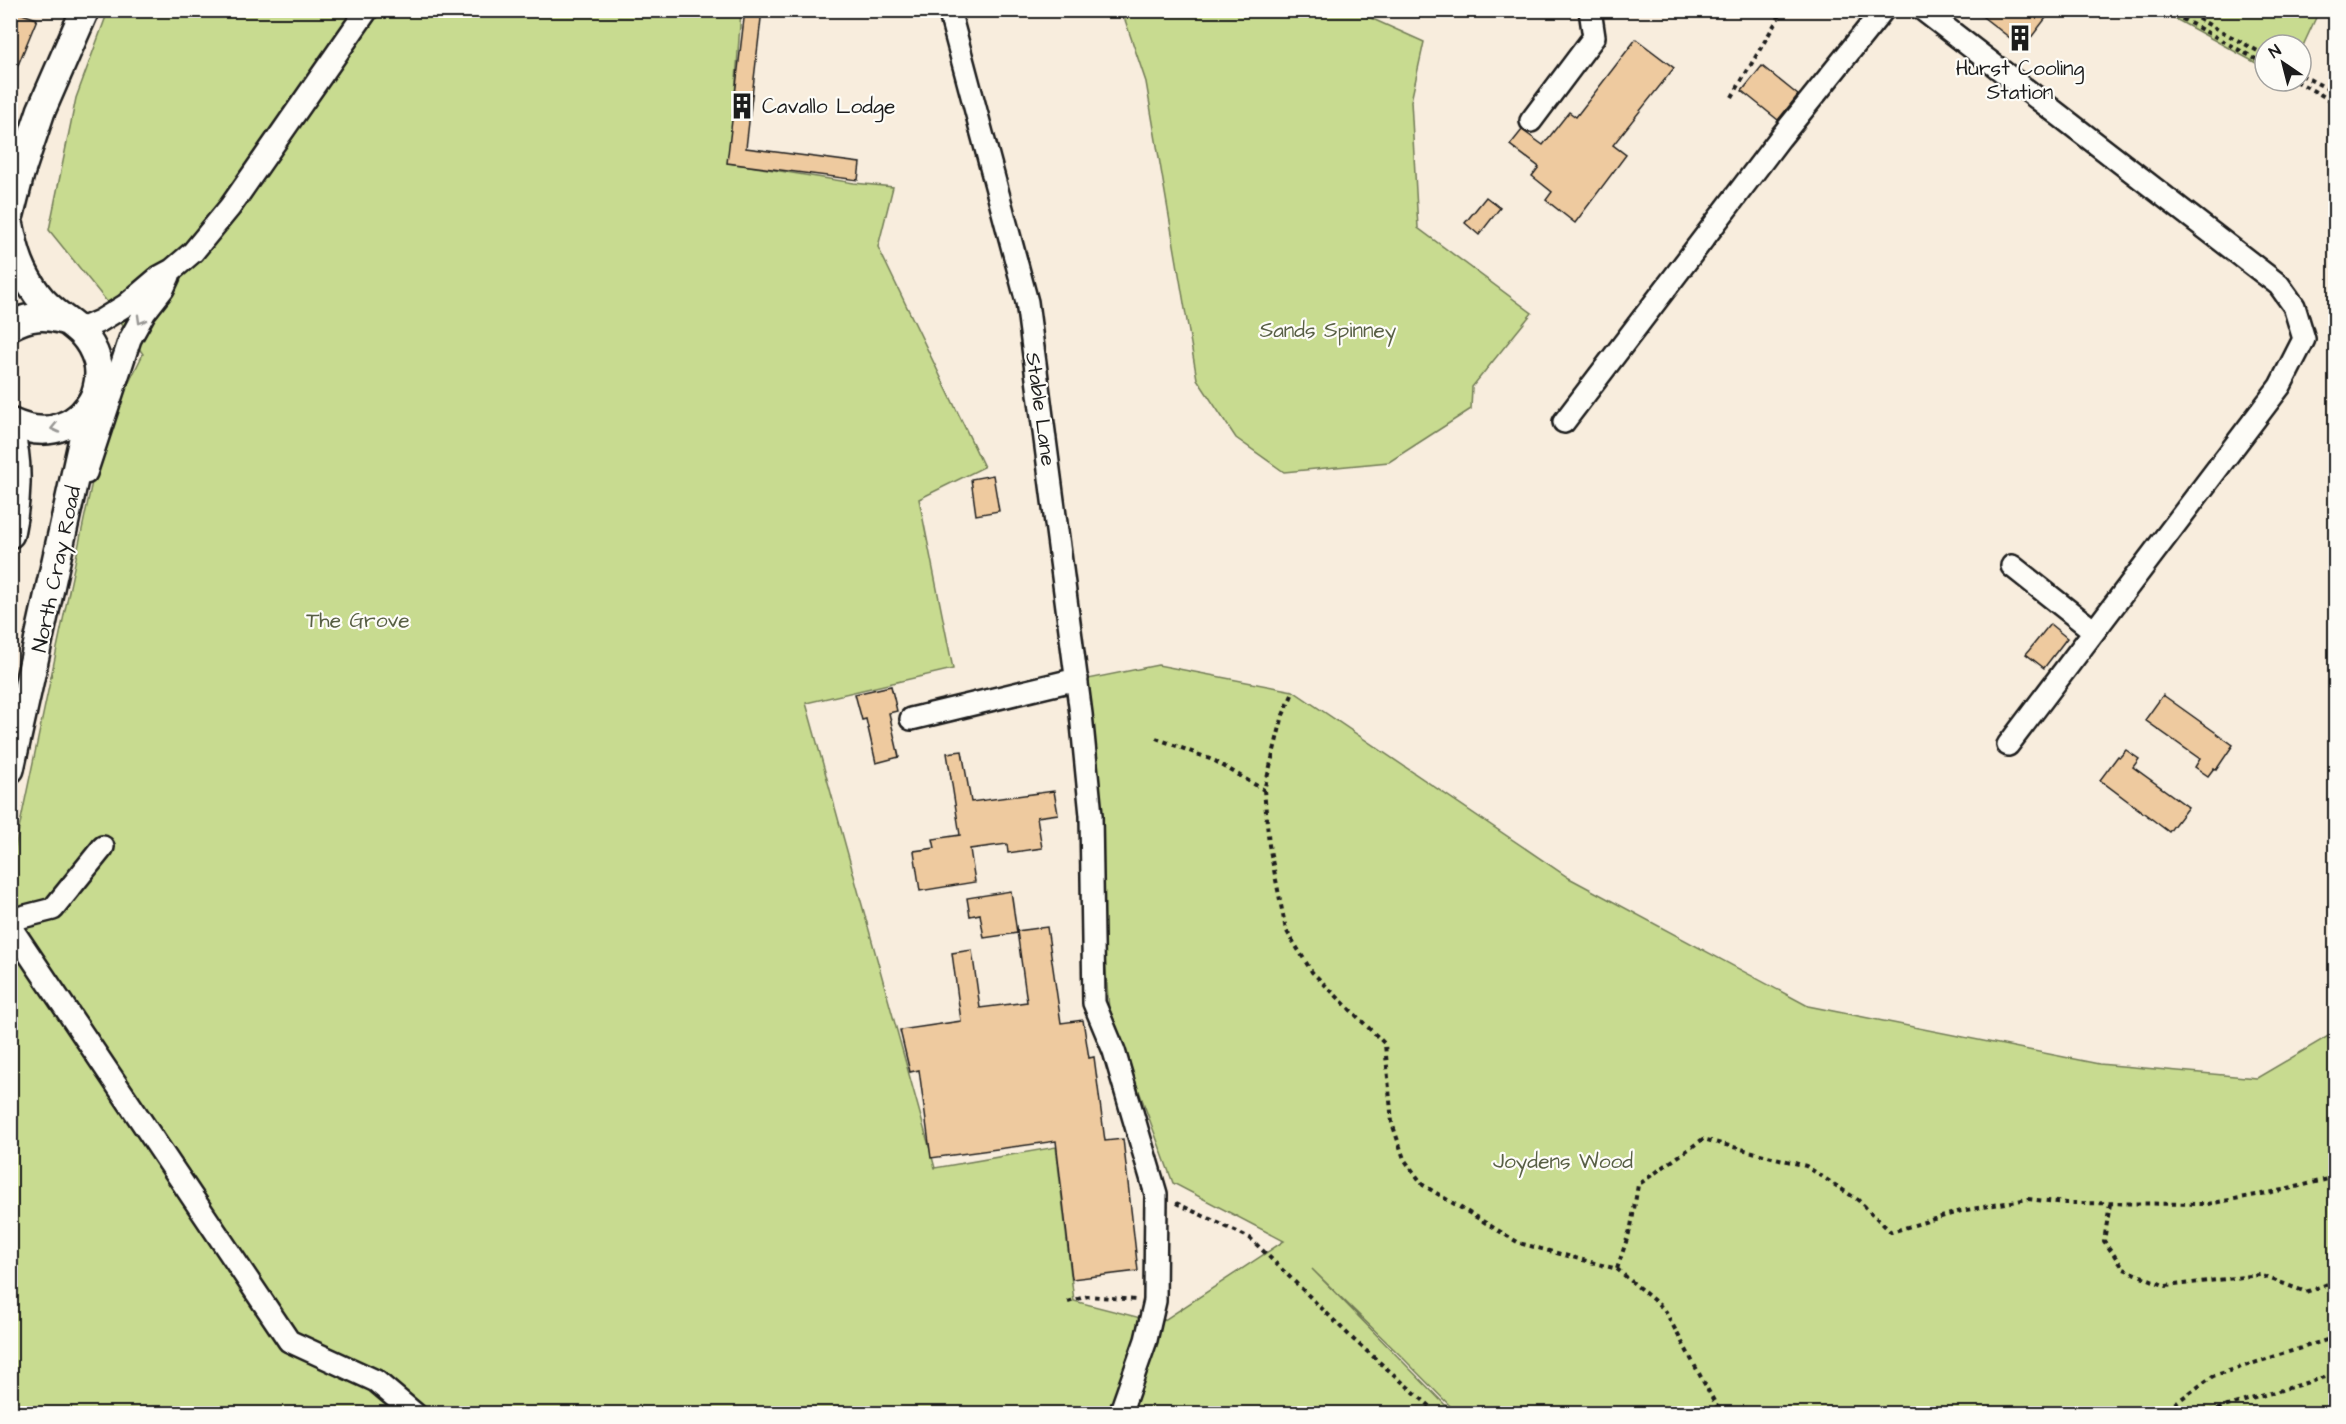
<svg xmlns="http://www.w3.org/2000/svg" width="2346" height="1424" viewBox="0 0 2346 1424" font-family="'Architects Daughter',sans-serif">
<rect width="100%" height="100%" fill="#f8eddd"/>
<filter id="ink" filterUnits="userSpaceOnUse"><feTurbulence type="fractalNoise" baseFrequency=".0167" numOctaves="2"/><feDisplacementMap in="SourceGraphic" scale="12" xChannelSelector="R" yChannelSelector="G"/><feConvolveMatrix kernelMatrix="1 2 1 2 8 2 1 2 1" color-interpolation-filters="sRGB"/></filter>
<g filter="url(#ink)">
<path fill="#c8db90" stroke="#727c56" stroke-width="1.5" d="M108 11H741L730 163 854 183 893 187 878 247 984 467 919 499 953 669 806 703 935 1168 1056 1147 1074 1301 1160 1323 1284 1241 1173 1183 1109 1010 1083 680 1158 665 1293 691 1569 878 1808 1006 2099 1064 2257 1078 2335 1032V1413H1457L1403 1358 1312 1269 1453 1413 11 1414V867L101 439 143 354 108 303 49 230 76 98Z
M1122 11H1355L1424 42 1411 101 1418 228 1532 313 1472 387 1471 409 1389 462 1284 472 1236 438 1197 379 1146 82Z
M2161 11H2319L2301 50V45H2265V68Z"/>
<path fill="#eeca9f" stroke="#1c1c1c" stroke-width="1.5" d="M10 10 37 19 11 82H10Z
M745 10H762L746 148 860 163 858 180 727 163Z
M1974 10H2052L2023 48Z
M1636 39 1674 68 1613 145 1626 155 1575 223 1546 200 1552 192 1532 176 1539 167 1510 145 1522 130 1543 145 1569 112 1576 117Z
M1762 66 1798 95 1778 120 1742 91Z
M1486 197 1500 208 1479 235 1465 223Z
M993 475 999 511 976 515 971 479Z
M2050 624 2067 638 2044 668 2026 654Z
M891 686 897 711 889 713 899 757 876 763 866 719 862 720 855 694Z
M2163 695 2233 745 2216 770 2214 768 2208 776 2195 767 2200 759 2145 720Z
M2126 750 2139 759 2133 767 2188 807 2169 832 2100 780 2118 756 2120 757Z
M962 751 971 802 1054 791 1058 814 1037 817 1042 848 1008 853 1007 844 970 849 975 882 920 891 914 851 935 848 933 839 960 835 947 753Z
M1011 891 1017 933 984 938 980 914 970 916 967 898Z
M1047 927 1061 1023 1083 1020 1089 1058 1094 1057 1105 1141 1123 1139 1138 1271 1072 1279 1056 1141 931 1158 919 1070 910 1072 900 1030 961 1021 952 953 972 950 980 1008 1027 1002 1017 931Z"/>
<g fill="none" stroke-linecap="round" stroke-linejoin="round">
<g stroke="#1c1c1c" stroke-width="26">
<path id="minor" d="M949 10 1027 302 1081 714 1091 815 1094 1003 1114 1051 1156 1194 1155 1301 1146 1340 1120 1414
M1923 10 2279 285 2294 306 2304 339 2280 386 2008 745
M1531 121 1594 37 1590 10
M79 330 100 321 126 305 159 277 172 270 193 252 230 207 367 10
M1564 422 1780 138 1883 10
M86 473 130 339 145 312 163 289 169 276
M2012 566 2094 631
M911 719 1077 679
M10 920 53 909 103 847
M10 926 289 1341 376 1381 415 1414"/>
</g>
<g stroke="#1c1c1c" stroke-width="32">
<path id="major" d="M10 214 20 174 41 111 85 10
M10 227C15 253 21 272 37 294 57 322 85 322 97 360 101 372 99 383 95 395 89 409 77 421 63 426 45 434 27 430 10 422
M10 326C29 315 46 314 66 321
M10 434C20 461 16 506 10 534
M10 769 91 403"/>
</g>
<path stroke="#1c1c1c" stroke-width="4" stroke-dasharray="4.5 4.5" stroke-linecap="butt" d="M2166 10 2265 64
M2182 10 2265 55
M2301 75 2336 93
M2296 81 2332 101 2336 106
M1732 97 1783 10
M1292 695 1283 715 1264 790 1269 845 1286 930 1312 972 1385 1044 1392 1123 1404 1159 1423 1185 1519 1243 1617 1269 1664 1309 1721 1414
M1156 738 1215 761 1264 790
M1176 1203 1250 1238 1354 1340 1439 1414
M2110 1204 2104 1241 2124 1269 2166 1286 2260 1275 2306 1292 2336 1281
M1617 1269 1631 1227 1638 1185 1703 1139 1806 1166 1858 1200 1891 1232 1961 1211 2028 1199 2066 1203 2208 1204 2288 1189 2336 1177
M1068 1302 1088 1296 1136 1300
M2160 1414 2213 1376 2336 1337
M2200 1414 2336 1374"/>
<use href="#minor" stroke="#fdfcf7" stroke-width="21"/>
<use href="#major" stroke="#fdfcf7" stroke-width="27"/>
</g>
<defs><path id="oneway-chevron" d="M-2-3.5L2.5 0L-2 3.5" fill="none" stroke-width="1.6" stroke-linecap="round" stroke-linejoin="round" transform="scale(1.5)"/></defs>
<g stroke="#989794">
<use href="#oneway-chevron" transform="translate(141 320) rotate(120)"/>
<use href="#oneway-chevron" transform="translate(55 428) rotate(167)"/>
</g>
</g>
<defs>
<g id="building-bare" transform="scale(2.07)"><path d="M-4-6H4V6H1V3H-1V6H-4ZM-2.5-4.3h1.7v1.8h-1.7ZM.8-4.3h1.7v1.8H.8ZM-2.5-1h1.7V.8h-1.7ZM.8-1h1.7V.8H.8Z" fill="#1c1c1c" stroke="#fdfcf7" stroke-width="2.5" paint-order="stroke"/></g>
</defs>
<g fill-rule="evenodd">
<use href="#building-bare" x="2020" y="38"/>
<use href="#building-bare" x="742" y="106"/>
</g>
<g text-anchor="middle" stroke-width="4.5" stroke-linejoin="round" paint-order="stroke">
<g font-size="21" fill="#1c1c1c" stroke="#fdfcf7">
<text x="2020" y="75">Hurst Cooling<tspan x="2020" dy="24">Station</tspan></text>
<text x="762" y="113" text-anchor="start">Cavallo Lodge</text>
</g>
<g font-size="21" fill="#585f45" stroke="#fdfcf7">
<text x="1328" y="337">Sands Spinney</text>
<text x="358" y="627">The Grove</text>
<text x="1563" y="1168">Joydens Wood</text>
</g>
<g font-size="21" fill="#1c1c1c" stroke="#fdfcf7">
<text transform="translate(1041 409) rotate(82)" y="7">Stable Lane</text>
<text transform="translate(56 569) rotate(-78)" y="7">North Cray Road</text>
</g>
</g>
<rect width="2346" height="1424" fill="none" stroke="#fdfcf7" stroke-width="36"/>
<rect x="18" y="18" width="2310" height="1388" fill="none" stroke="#1c1c1c" stroke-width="2" filter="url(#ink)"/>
<g transform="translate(2283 63) rotate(325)"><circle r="28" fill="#fdfcf7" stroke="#a3a29f" stroke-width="1.5"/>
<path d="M0-4.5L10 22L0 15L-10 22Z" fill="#1c1c1c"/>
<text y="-9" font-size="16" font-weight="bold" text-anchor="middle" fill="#1c1c1c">N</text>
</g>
</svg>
